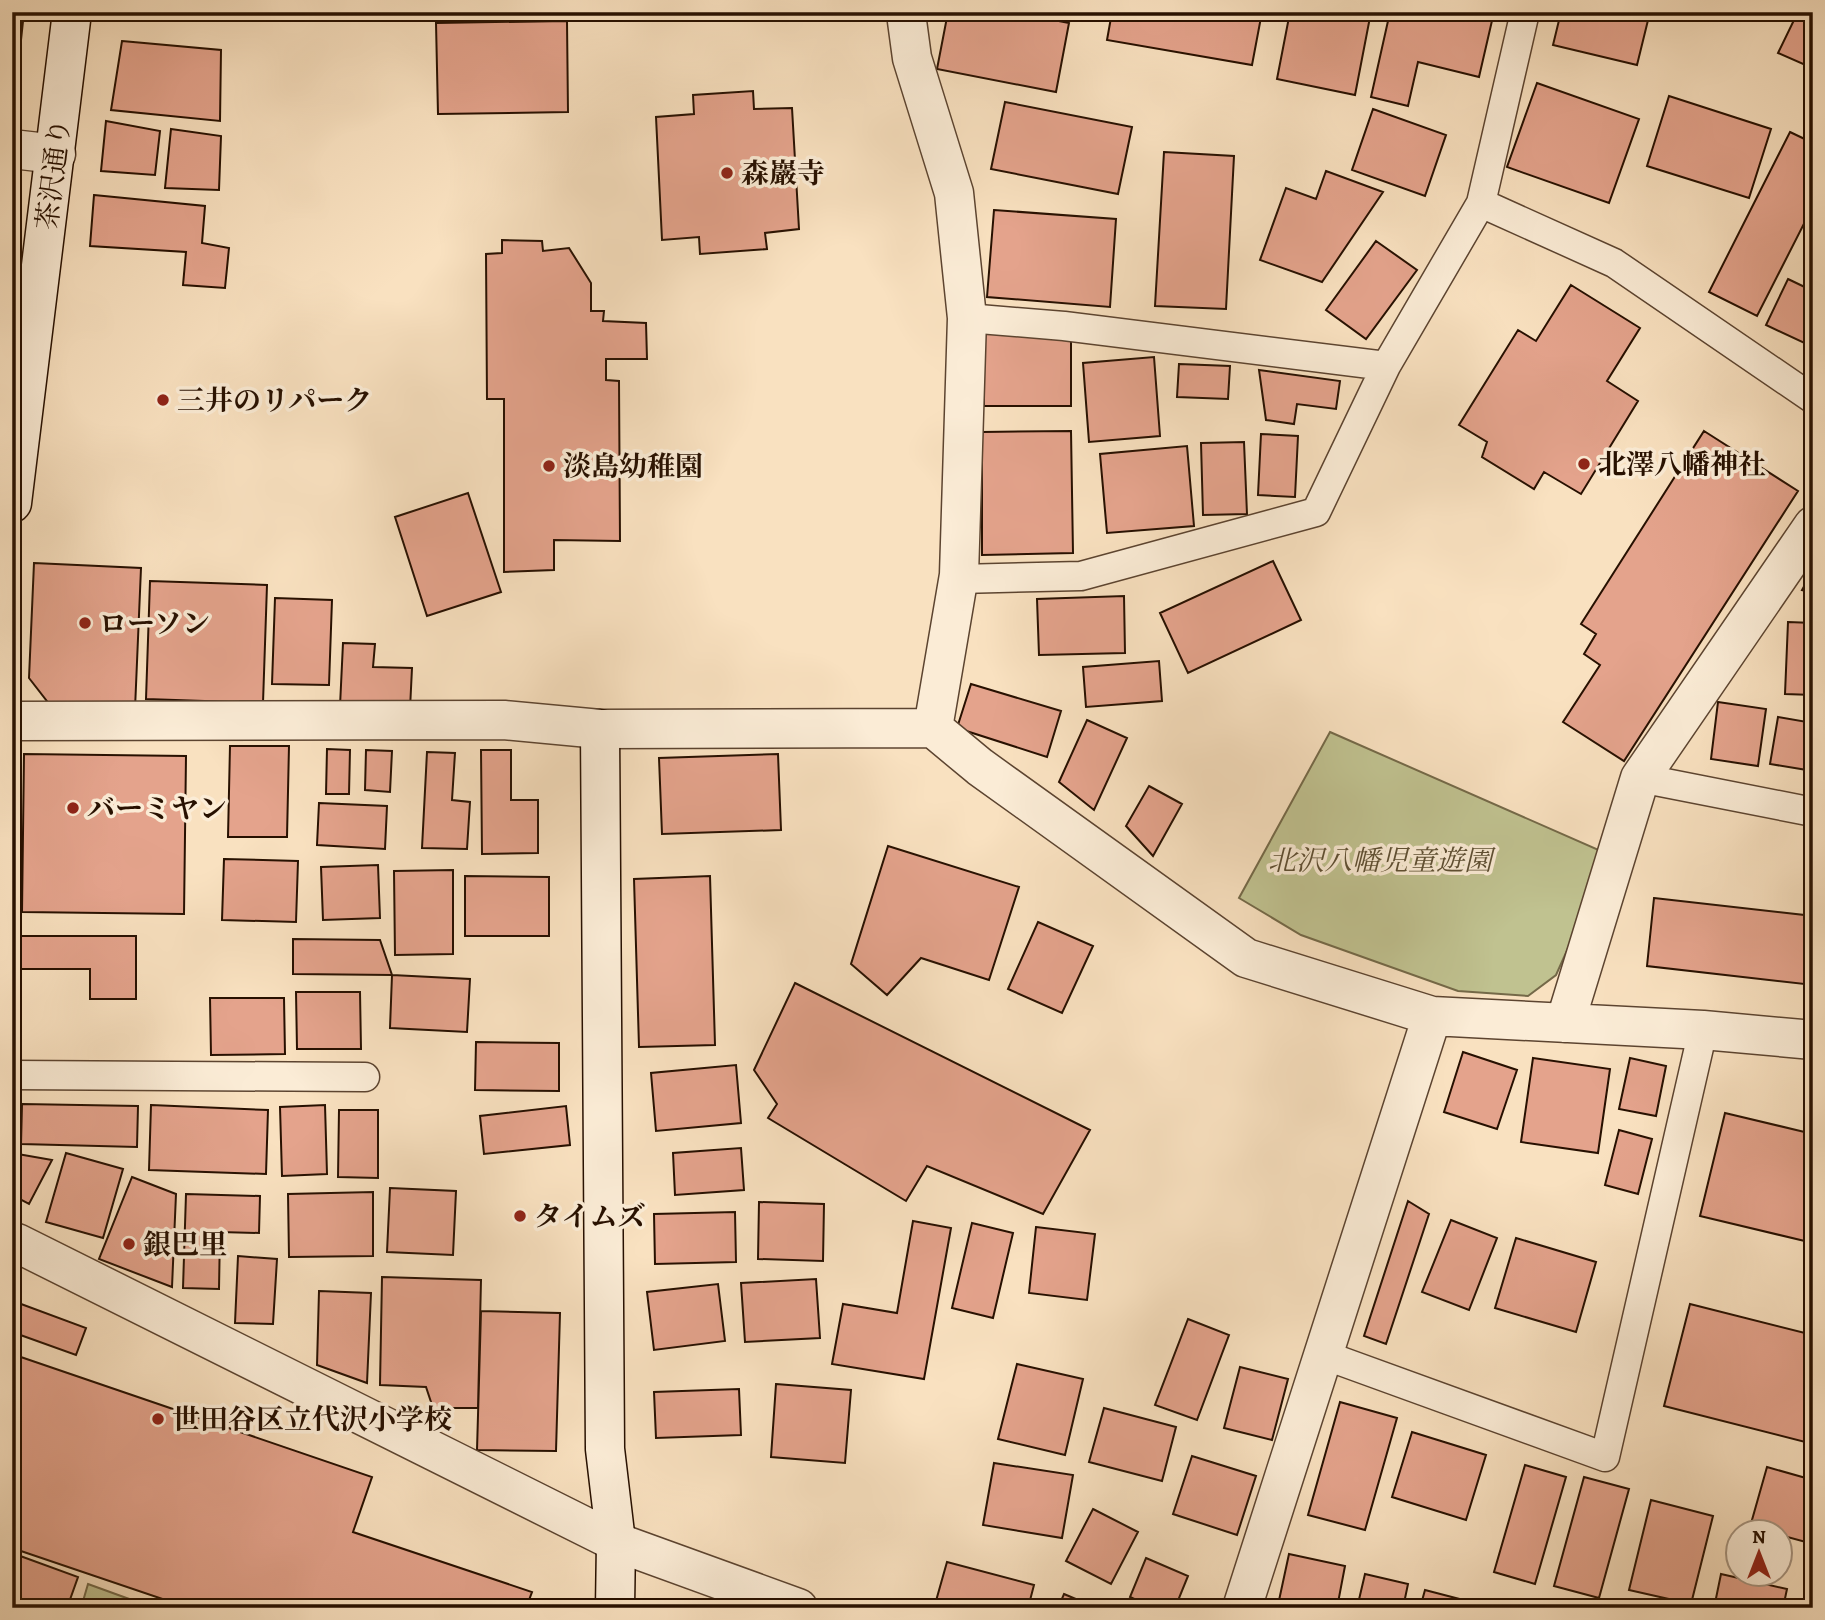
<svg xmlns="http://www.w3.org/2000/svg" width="1825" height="1620" viewBox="0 0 1825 1620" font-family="Alegreya,'Noto Serif JP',serif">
<rect width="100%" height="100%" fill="#f9e1c0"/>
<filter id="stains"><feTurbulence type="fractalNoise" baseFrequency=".00286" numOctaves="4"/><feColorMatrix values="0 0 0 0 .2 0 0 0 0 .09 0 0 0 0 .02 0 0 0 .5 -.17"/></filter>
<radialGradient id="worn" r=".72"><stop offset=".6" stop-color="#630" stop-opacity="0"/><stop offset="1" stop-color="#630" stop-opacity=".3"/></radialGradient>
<path fill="#c0c290" stroke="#746948" stroke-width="2" d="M1330 732 1610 855 1556 975 1528 996 1458 991 1301 935 1239 898Z
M88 1584 154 1608H81Z"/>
<path fill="#e4a38c" stroke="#271000" stroke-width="2" d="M12 12H24L12 124Z
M948 12H1012L1069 23 1056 92 937 69Z
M1112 12H1262L1252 65 1107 40Z
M1290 12H1371L1355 95 1277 79Z
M1390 12H1494L1479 77 1418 62 1408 106 1371 97Z
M1561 12H1650L1637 65 1553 45Z
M1795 18H1813V62L1810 67 1778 53Z
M567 21 568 112 438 114 436 23Z
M122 41 221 50 220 121 111 110Z
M1537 83 1639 119 1609 203 1507 167Z
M753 91 754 109 792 108 799 229 765 233 767 249 700 254 699 237 662 240 656 117 694 114 693 95Z
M1669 96 1771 129 1749 198 1647 166Z
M1005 102 1132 127 1118 194 991 169Z
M1373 109 1446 135 1425 196 1352 170Z
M106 121 160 131 155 175 101 171Z
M171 129 221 136 219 190 165 188Z
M1790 132 1813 143V206L1757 316 1709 292Z
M1164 152 1234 156 1226 309 1155 306Z
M1326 171 1383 192 1322 282 1260 260 1286 188 1316 199Z
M94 195 205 206 202 243 229 248 225 288 183 285 186 252 90 246Z
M994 210 1116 219 1110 307 987 297Z
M502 240 542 241 543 251 569 248 591 283V311H604L603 321 646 323 647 359H606V380L619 381 620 541 554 540V570L504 572V399H487L486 254 502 253Z
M1376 241 1417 270 1366 339 1326 310Z
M1788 279 1813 291V347L1766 325Z
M1571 285 1640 328 1607 381 1638 401 1581 494 1544 472 1534 489 1482 457 1487 442 1459 425 1518 330 1536 341Z
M984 334H1071V406H984Z
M1154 357 1160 436 1089 442 1083 363Z
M1179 364 1230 366 1228 399 1177 397Z
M1259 370 1340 381 1336 409 1297 404 1294 424 1266 420Z
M1071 431 1073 553 982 555V432Z
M1704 431 1798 491 1624 761 1563 722 1600 665 1584 654 1596 634 1581 624Z
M1261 434 1298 436 1295 497 1258 495Z
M1244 442 1247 514 1203 515 1201 443Z
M1187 446 1194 526 1107 533 1100 454Z
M468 493 501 592 427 616 395 517Z
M1273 561 1301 620 1188 673 1160 613Z
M34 563 141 568 135 709 50 705 29 678Z
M1813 570V593L1802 590Z
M150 581 267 585 263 703 146 699Z
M1124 596 1125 653 1039 655 1037 599Z
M275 598 332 600 329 685 272 684Z
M1788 622 1813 623V695L1785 694Z
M343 643 375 644 373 667 412 668 410 709 340 706Z
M1159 661 1162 701 1086 707 1083 667Z
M971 684 1061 711 1047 757 957 728Z
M1718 702 1766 709 1758 766 1711 759Z
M1778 717 1813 723V771L1770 764Z
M1087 720 1127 738 1094 810 1059 782Z
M230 746H289L287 837H228Z
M327 749 350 750 349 794H326Z
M366 750 392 751 390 792 365 790Z
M481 750H511V800H538V853L482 854Z
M427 752 455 753 452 800 470 802 467 849 422 848Z
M24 754 186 756 184 914 22 912Z
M778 754 781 830 662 834 659 758Z
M1149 786 1182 804 1153 856 1126 826Z
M319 803 387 806 385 849 317 845Z
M888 846 1019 887 989 980 921 958 887 995 851 964Z
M224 859 298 861 296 922 222 920Z
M378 865 380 918 323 920 321 867Z
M453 870V954L395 955 394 871Z
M465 876 549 877V936H465Z
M710 876 715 1045 639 1047 634 879Z
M1654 898 1813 916V985L1647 966Z
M1038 922 1093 946 1062 1013 1008 989Z
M17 936H136V999H90V969H17Z
M293 939 380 940 392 975 293 974Z
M392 975 470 979 467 1032 390 1028Z
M795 983 1090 1130 1043 1214 927 1166 906 1201 768 1118 777 1104 754 1070Z
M296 992H360L361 1049H297Z
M210 998H284L285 1054 211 1055Z
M476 1042 559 1043V1091L475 1090Z
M1463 1052 1517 1070 1497 1129 1444 1112Z
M1533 1058 1610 1069 1598 1153 1521 1142Z
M1630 1058 1666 1066 1656 1116 1619 1109Z
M736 1065 741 1123 656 1131 651 1073Z
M22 1104 138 1106 137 1147 21 1144Z
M151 1105 268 1110 266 1174 149 1170Z
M325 1105 327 1174 282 1176 280 1107Z
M566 1106 570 1145 484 1154 480 1116Z
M339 1110H378V1178L338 1177Z
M1725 1113 1813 1134V1243L1700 1216Z
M1619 1130 1652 1139 1638 1194 1605 1185Z
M741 1148 744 1190 675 1195 673 1153Z
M12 1153 52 1160 29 1204 12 1195Z
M66 1153 123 1169 103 1238 46 1222Z
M132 1177 176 1194 172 1287 99 1259Z
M390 1188 456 1191 453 1255 387 1252Z
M373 1192V1256L289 1257 288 1194Z
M186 1194 260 1196 259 1233 220 1232 219 1289 183 1288Z
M1408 1201 1429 1214 1386 1344 1364 1336Z
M759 1202 824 1204 823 1261 758 1259Z
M735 1212 736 1262 655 1264 654 1214Z
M1451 1220 1497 1238 1469 1310 1422 1292Z
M913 1221 951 1228 924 1379 832 1364 843 1304 897 1313Z
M972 1223 1013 1233 993 1318 952 1308Z
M1036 1227 1095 1234 1087 1300 1029 1293Z
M1516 1238 1596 1262 1576 1332 1495 1308Z
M238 1256 277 1259 273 1324 235 1323Z
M382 1277 481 1280 478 1408H433L426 1387 380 1385Z
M816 1279 820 1338 745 1342 741 1283Z
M718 1284 725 1341 654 1350 647 1292Z
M319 1291 371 1293 367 1383 317 1365Z
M13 1301 86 1328 76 1355 12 1332Z
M1690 1304 1813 1335V1444L1664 1406Z
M481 1311 560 1313 556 1451 477 1450Z
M1188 1319 1229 1335 1197 1420 1155 1405Z
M12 1354 372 1477 353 1532 532 1592 526 1608H189L12 1548Z
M1017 1364 1083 1379 1065 1455 998 1439Z
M1240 1367 1288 1379 1272 1440 1224 1428Z
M776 1384 851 1390 845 1463 771 1457Z
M739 1389 741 1435 656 1438 654 1392Z
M1340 1402 1397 1418 1365 1530 1308 1515Z
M1104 1408 1176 1427 1162 1481 1089 1462Z
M1412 1432 1486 1455 1466 1520 1392 1497Z
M1192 1456 1256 1476 1237 1535 1173 1514Z
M994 1463 1073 1475 1062 1538 983 1525Z
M1525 1465 1566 1477 1535 1584 1494 1572Z
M1767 1467 1813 1480V1544L1780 1535V1532L1750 1527Z
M1584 1477 1629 1489 1599 1598 1554 1586Z
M1651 1500 1713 1516 1691 1604 1629 1590Z
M1093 1509 1138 1532 1111 1584 1066 1561Z
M12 1553 78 1577 67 1608H12Z
M1289 1554 1345 1566 1337 1608H1291L1278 1605Z
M1146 1558 1188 1576 1175 1608H1154L1130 1597Z
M947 1562 1034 1585 1028 1608H934Z
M1365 1574 1408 1584 1403 1608H1357Z
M1721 1574 1787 1589 1783 1608H1714Z
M1425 1590 1475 1603 1474 1608H1420Z
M1064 1594 1097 1608H1058Z"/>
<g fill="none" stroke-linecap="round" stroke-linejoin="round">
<g stroke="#5c4430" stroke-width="31">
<path id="lane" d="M1481 203 1614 263 1813 399
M967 318 1064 326 1386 366
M959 579 1081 576 1316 512 1386 366 1481 203 1525 12
M1640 778 1813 812
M12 1075 365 1077
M1324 1355 1605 1457 1703 1030"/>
</g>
<g stroke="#5c4430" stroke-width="41">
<path id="street" d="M12 149 56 154
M12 721 504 720 600 729 933 728 959 575 967 318 954 193 912 58 907 21 909 12
M933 728 980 767 1246 958 1432 1016 1703 1030 1813 1040
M1565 1023 1640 778 1813 526
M12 1244 17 1243 616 1542 798 1608
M1242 1608 1432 1016"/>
</g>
<g stroke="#271000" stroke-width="41">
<path id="secondary" d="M12 503 72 12
M600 729 605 1449 616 1542 615 1608"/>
</g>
<use href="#lane" stroke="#fbecd6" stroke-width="28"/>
<use href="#street" stroke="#fbecd6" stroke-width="38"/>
<use href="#secondary" stroke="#fbecd6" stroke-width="38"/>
</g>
<g fill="#8f2418" stroke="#fbecd6" stroke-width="2.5">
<circle cx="727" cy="173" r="7"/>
<circle cx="163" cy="400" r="7"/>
<circle cx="1584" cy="464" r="7"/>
<circle cx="549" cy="466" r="7"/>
<circle cx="85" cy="623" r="7"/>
<circle cx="73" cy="808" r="7"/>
<circle cx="520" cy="1216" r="7"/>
<circle cx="129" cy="1244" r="7"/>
<circle cx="158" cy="1419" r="7"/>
</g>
<g text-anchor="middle" stroke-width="7" stroke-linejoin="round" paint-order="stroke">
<g font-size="28" font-weight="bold" fill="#271000" stroke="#fbecd6" text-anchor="start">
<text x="741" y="183">森巖寺</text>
<text x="177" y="410">三井のリパーク</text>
<text x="1598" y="474">北澤八幡神社</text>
<text x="563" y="476">淡島幼稚園</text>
<text x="99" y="633">ローソン</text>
<text x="87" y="818">バーミヤン</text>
<text x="534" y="1226">タイムズ</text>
<text x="143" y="1254">銀巴里</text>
<text x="172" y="1429">世田谷区立代沢小学校</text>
</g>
<g font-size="28" fill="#271000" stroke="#fbecd6">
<text transform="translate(53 174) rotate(-83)" y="10">茶沢通り</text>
</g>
<g font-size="28" font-style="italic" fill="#5d4e32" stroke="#fbecd6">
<text x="1380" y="870">北沢八幡児童遊園</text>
</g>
</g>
<rect width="1825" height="1620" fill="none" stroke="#f9e1c0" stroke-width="42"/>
<rect x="14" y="14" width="1797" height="1592" fill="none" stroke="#271000" stroke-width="3.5"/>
<rect x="21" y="21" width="1783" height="1578" fill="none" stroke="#271000" stroke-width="2"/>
<g transform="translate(1759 1553)"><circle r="33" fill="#fbecd6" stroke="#a69480" stroke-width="2"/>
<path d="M0-5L12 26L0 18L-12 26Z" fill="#8f2418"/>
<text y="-10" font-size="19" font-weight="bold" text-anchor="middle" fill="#271000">N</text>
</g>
<rect width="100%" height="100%" filter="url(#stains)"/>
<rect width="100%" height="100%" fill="url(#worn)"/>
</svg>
